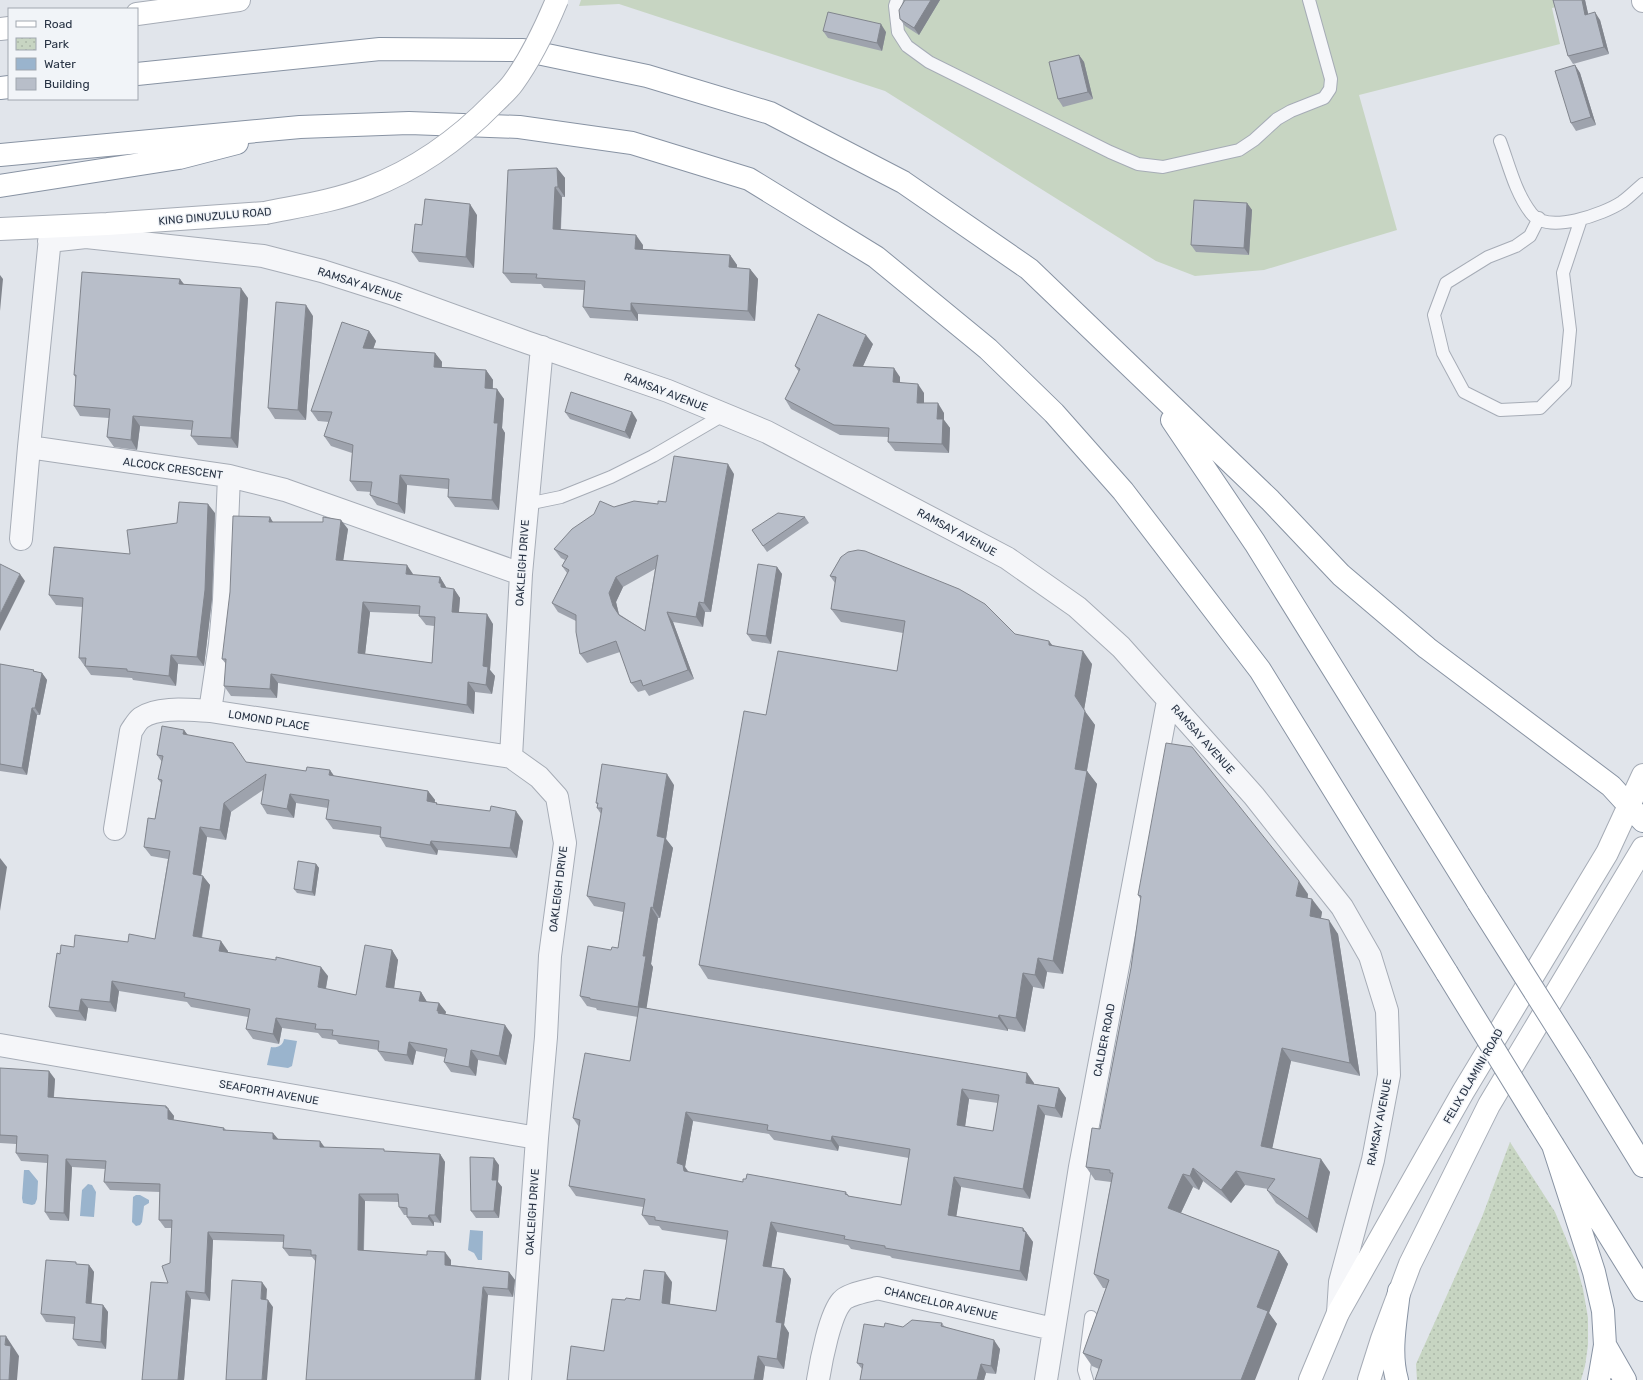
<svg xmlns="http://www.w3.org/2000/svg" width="1643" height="1380" viewBox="0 0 1643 1380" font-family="Rubik,sans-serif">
<defs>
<pattern id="park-dots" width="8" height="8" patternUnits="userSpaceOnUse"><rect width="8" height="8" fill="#c7d5c2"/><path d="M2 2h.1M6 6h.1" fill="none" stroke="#abb7a8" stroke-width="1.8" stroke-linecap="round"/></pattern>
</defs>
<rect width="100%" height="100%" fill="#e1e5eb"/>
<path fill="#c7d5c2" d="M581 0H1585L1552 8 1560 44 1359 95 1397 230 1264 270 1195 276 1156 261 885 91 619 4 579 6Z"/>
<path fill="url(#park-dots)" d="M1510 1142 1555 1212 1575 1260 1583 1289 1588 1318V1345L1585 1366 1581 1380H1417L1416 1364 1482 1217Z"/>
<path fill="#9ab4cd" d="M284 1039 297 1041 292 1066 288 1068 267 1065 271 1047C277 1048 283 1046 284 1039Z
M24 1170H29L38 1181 37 1199 35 1204 32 1205 23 1203 22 1198Z
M88 1184 92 1185 96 1192 94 1217 80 1216 82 1190Z
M136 1195H140L149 1200V1203L144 1206 142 1222 140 1225 136 1226 132 1222 133 1197Z
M470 1230 483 1231 482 1260H478L474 1253 468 1250Z"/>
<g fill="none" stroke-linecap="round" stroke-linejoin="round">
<g stroke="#a6acb6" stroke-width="14">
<path id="service" d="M897 0 895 6 898 32 907 46 929 62 1110 152 1138 164 1163 167 1239 150 1254 140 1277 119 1291 111 1324 98 1330 89 1331 79 1309 0
M1500 141C1509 165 1515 192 1531 213 1547 235 1604 214 1622 202 1629 197 1636 190 1643 184
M1539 218 1530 236 1516 246 1488 257 1446 283 1434 315 1443 353 1464 392 1500 410 1540 408 1565 383 1570 330 1563 273 1581 219
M527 504 561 497 611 477 653 456 725 414
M1087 1380 1084 1370 1091 1317"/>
</g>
<g stroke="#a6acb6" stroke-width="24">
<path id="minor" d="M51 228 29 447 229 476 285 490 521 574
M49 241 86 237 263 256 322 271 394 294 526 342 668 391 767 432 1007 558 1077 607 1121 647 1254 796 1342 907 1370 956 1387 1011 1389 1075 1373 1160 1340 1282 1338 1313
M21 539 29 447
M210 711 220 644 224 600 229 476
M115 829 131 731C134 727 137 721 141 718 158 706 190 710 210 711L511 757
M0 1045 537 1138
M520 1380 537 1138 546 1037 550 956 565 843 557 797 539 777 511 757 521 574 542 347
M818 1380C821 1361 830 1314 842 1301 848 1294 868 1291 877 1288L1053 1329
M1046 1380 1080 1167 1168 701"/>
</g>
<g stroke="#a6acb6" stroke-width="24">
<path id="secondary" d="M1643 0V1
M137 14 239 0
M0 29 9 28
M0 229 107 224 265 213
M1310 1380 1338 1313 1463 1092 1607 853 1643 775
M1369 1380 1382 1339 1410 1264 1489 1105 1643 848"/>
</g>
<g stroke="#8893a3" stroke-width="24">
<path id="motorway" d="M137 74 380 49 523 50 647 76 770 113 903 182 1029 269 1270 500 1341 575 1427 648 1611 786 1643 821
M0 88 9 87
M0 155 300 127 409 123 519 127 632 143 749 179 876 257 988 349 1054 413 1123 491 1260 670 1447 973
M0 186 179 158 237 143
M1172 420 1255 543 1478 902
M1581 1065 1643 1166
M1538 1121 1643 1290
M1553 1145 1594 1272 1603 1311 1605 1345 1599 1380
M1605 1345 1625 1380
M1397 1380C1389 1352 1396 1320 1399 1291"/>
</g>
<use href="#service" stroke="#f5f6f9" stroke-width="12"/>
<use href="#minor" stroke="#f5f6f9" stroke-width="22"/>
<use href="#secondary" stroke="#fff" stroke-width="22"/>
<use href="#motorway" stroke="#fff" stroke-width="22"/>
<g stroke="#a6acb6" stroke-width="24" stroke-linecap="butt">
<path id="secondary-bridge" d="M265 213C299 206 335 201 368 188 415 170 459 139 495 102 501 96 508 90 513 83 532 57 545 29 557 0"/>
</g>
<g stroke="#8893a3" stroke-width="24" stroke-linecap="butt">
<path id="motorway-bridge" d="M1478 902 1581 1065
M1447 973 1538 1121"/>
</g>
<use href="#secondary-bridge" stroke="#fff" stroke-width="22"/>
<use href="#motorway-bridge" stroke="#fff" stroke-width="22"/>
</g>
<path fill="#9ea3ad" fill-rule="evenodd" d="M905 0H940L919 35 905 26 900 19Z
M1553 0H1585L1588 14 1600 20 1609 54 1573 64 1568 56Z
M823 31 886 32 882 51 828 38Z
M1079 55 1084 62 1093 99 1063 107 1058 99Z
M1575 65 1580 73 1596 125 1576 131 1571 123Z
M557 168 565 178V197H562L561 230 643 245V249L730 255 737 265V268L750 269 758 279 755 321 638 314V321L590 318 583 307 584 290 544 288 541 284 511 283 503 273Z
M1247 203 1252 210 1249 255 1196 252 1191 245Z
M477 215 474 268 419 262 412 252 422 225Z
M184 284 248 298 238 448 198 445 191 436 192 430 140 426 137 450 114 447 107 437 109 418 80 416 74 406 76 378 74 375Z
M313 316 306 420 275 419 268 408Z
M369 331 376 341 373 349 435 353 442 362V367L486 370 493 380V389L504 399 502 428 505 433 499 510 455 507 448 497V489L407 485 405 514 377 505 370 495 371 492 357 491 350 481 352 453 331 446 324 436 329 422 318 421 311 411Z
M873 344 863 366 900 377V383L924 393V403L944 413V420L950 428 949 453 895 451 888 442V437L840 435 791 409 785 399 799 372 795 366Z
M565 412 637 420 630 439 570 419Z
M734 474 711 612H705L703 627 673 622 694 679 649 696 645 690 638 692 631 683 620 652 587 663 580 654 576 621 558 612 552 603 567 573 562 566 565 560 561 558 554 549 614 507 658 504 666 502ZM655 569 645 631 619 614 616 602 623 587Z
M215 513 212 599 204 666 178 664 176 686 133 680 132 678 91 675 79 658 83 607 56 605 49 595 130 554 177 523Z
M805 517 809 523 767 552 752 530Z
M273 522 348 529 343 560 413 574V575L440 577 446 587V588L454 589 460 598 459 612 493 624 490 670 495 676 492 694 475 692 474 714 278 683 277 698 231 696 224 686 226 664 222 659ZM370 612 419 614V616L426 625 434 626 432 663 365 654Z
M841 557 1015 634 1053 645 1092 664 1084 710 1095 725 1087 771 1097 784 1063 974 1047 972 1044 989 1033 987 1025 1032 1008 1029V1031L708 979 699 965 766 715 897 671 903 633 841 622 831 609 835 583 830 576Z
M777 567 782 574 771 644 752 641 747 634Z
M0 664 42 673 47 680 40 715H37L27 775 0 771Z
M184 730 188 735 246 762 428 791 435 800V802L437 803 438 805 523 821 517 858 438 850 437 855 386 847 380 837V835L333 829 326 819 328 808 296 803 294 818 267 814 261 804 263 790 231 812 226 840 207 837 201 875 210 885 202 938 228 951V952L328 976 326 989 356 995 392 950 398 960 394 988 421 992 427 1002 439 1003 446 1012 445 1015 512 1035 506 1065 478 1060 476 1076 451 1072 444 1062 445 1057 416 1051 413 1065 385 1061 378 1051V1050L339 1044 336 1040 322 1038 318 1033 282 1028 279 1044 253 1039 246 1029 248 1017 191 1007 187 1002 119 991 116 1012 88 1008 86 1021 56 1017 49 1007 60 954 74 947 128 942 155 939 168 859 151 856 144 847 155 819 161 783 158 779 162 762 157 755Z
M674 785 666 839 673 848 660 918H658L651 964 653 967 646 1008 1034 1083V1084L1059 1088 1066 1098 1062 1118 1045 1115 1030 1199 961 1187 956 1216 1026 1232 1033 1242 1027 1281 892 1258 890 1256 851 1249 848 1245 777 1232 771 1267 784 1269 791 1279 784 1325 789 1333 784 1369 765 1366 763 1380H567L604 1351 625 1300H640L672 1282 670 1304 716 1311 727 1240 662 1230 659 1226 649 1225 642 1215 643 1207 576 1196 569 1186 579 1127 573 1118 630 1061 638 1017 597 1010 596 1008 587 1006 580 996 611 950 618 948 623 912 594 906 587 896 601 814 597 808 598 805 596 803ZM969 1099 998 1103 993 1131 965 1126ZM693 1121 769 1134 774 1140 838 1151 839 1146 909 1158 901 1205 849 1197 846 1192 746 1179 743 1182 689 1172 685 1167Z
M316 864 319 868 315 896 297 893 294 889Z
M1308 894V898L1322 912 1321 918 1338 934 1360 1076 1291 1061 1272 1148 1330 1172 1317 1233 1276 1203 1267 1190 1268 1189 1245 1185 1231 1203 1203 1181 1199 1190 1193 1187 1181 1213 1279 1251 1288 1264 1269 1313 1277 1324 1099 1369 1092 1366 1083 1353 1106 1288H1103L1094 1274 1111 1182 1095 1180 1086 1167 1100 1129 1131 968 1141 900 1138 895Z
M0 1068 55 1079 54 1097 166 1106 174 1116 173 1120 224 1128 226 1130 278 1139 320 1141 324 1148 440 1154 445 1162 441 1223 434 1222V1226L412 1225 407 1217V1215H404L399 1207V1202L365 1201 364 1250 451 1260V1265L509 1272 515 1280 513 1297 488 1295 316 1262 312 1257 289 1256 283 1248 284 1242 213 1240 210 1301 191 1299 184 1380H142L168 1283 170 1263 172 1228H165L159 1220 160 1192 110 1190 104 1182 105 1169 72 1167 69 1221 50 1220 45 1212 47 1163 21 1161 16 1153V1144L0 1143Z
M499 1165 498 1182 502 1187 499 1218H476L471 1211Z
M77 1264 89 1265 94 1272 91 1304 103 1305 108 1312 106 1349 78 1346 73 1339 74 1324 46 1322 41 1314Z
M942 1323 944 1326 1000 1349 996 1374 986 1373 984 1380H860L862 1369 857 1363 884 1327H903Z"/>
<path fill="#81858d" d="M931 0H940L919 35 914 28Z
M1582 0H1585L1590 22 1585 15Z
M1595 12 1600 20 1609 54 1604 47Z
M881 24 886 32 882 51 877 43Z
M1079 55 1084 62 1093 99 1088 92Z
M1575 65 1580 73 1596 125 1591 117Z
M557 168 565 178V197L558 187Z
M555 187 562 197 560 240 553 229Z
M1247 203 1252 210 1249 255 1244 248Z
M470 204 477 215 474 268 466 257Z
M636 235 643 245 642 259 635 249Z
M730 255 737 265 736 278 729 267Z
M750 269 758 279 755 321 748 311Z
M0 275 3 279 0 311Z
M180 279 187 288 179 284Z
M241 288 248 298 238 448 231 438Z
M631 303 638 314V321L631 311Z
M306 305 313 316 306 420 298 410Z
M369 331 376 341 370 358 363 348Z
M866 335 873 344 859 375 853 366Z
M435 353 442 362 441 377 434 367Z
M894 368 900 377V392L893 382Z
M486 370 493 380 492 398 485 388Z
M918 384 924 393V412L917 403Z
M497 389 504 399 502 428 505 433 499 510 492 500 494 423Z
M938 403 944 413V420L950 428 949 453 942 444 937 419Z
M632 412 637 420 630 439 625 432Z
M133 416 140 426 137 450 131 440Z
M728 464 734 474 711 612 704 603Z
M400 475 407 485 405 514 398 504Z
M208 504 215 513 212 599 204 666 197 657Z
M270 517 276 527 269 522Z
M341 520 348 529 342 569 336 560Z
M407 565 413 574 412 584 406 574Z
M777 567 782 574 771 644 766 636Z
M20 574 25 581 0 631V614Z
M440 577 446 587V589L441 587 439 583Z
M616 577 623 587 616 602 619 615 613 606 609 593Z
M454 589 460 598 458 621 452 612Z
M363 602 370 612 364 663 358 653Z
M699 602 705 612 703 627 696 617Z
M667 612 673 622 694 679 688 670Z
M487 614 493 624 490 670 495 676 492 694 486 685 483 666Z
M1049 641 1059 654 1049 645Z
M1083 651 1092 664 1084 710 1095 725 1086 775 1087 771 1097 784 1063 974 1053 961 1075 769V696Z
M171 655 178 664 176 686 169 676Z
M42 673 47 680 40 715 35 708Z
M271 674 278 683 277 698 270 689Z
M468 682 475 692 474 714 467 705Z
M32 708 37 715 27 775 22 768Z
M184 730 191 740 183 734Z
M330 770 337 780 329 775Z
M667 774 674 785 666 839 673 848 660 918 653 908 657 836Z
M428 791 435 800 433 811 427 801Z
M290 794 296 803 294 818 287 809Z
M224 803 231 812 226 840 220 830Z
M516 811 523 821 517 858 510 848Z
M200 827 207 837 200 883 193 874Z
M431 841 438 850 437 855 430 845Z
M0 858 7 867 0 911Z
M316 864 319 868 315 896 312 892Z
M203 876 210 885 200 946 193 936Z
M1299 881 1308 894 1305 909 1296 896Z
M1312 899 1322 912 1319 929 1310 916Z
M651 907 658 918 651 964 653 967 645 1018 638 1007 643 956Z
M1329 920 1338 934 1360 1076 1350 1063Z
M221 941 228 951 226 960 219 951Z
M392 950 398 960 393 996 386 987Z
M1038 958 1047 972 1044 989 1035 975Z
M321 967 328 976 324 997 318 987Z
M1023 973 1033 987 1025 1032 1016 1018Z
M112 981 119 991 116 1012 110 1002Z
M421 992 427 1002 419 1001Z
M81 999 88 1008 86 1021 79 1011Z
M439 1003 446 1012 444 1018 445 1023 437 1011Z
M999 1015 1008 1029V1031L998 1018Z
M276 1018 282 1028 279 1044 273 1034Z
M505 1025 512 1035 506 1065 499 1056Z
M409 1042 416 1051 413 1065 407 1055Z
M1282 1048 1291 1061 1270 1159 1261 1146Z
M471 1050 478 1060 476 1076 469 1067Z
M49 1071 55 1079 53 1105 48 1097Z
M1027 1073 1034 1083 1033 1093 1026 1083Z
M1059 1088 1066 1098 1062 1118 1055 1108Z
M962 1089 969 1099 964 1134 957 1125Z
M1038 1105 1045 1115 1030 1199 1023 1189Z
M166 1106 174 1116 173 1127 168 1119Z
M686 1112 693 1121 685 1167 690 1175 691 1181 677 1163Z
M273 1133 279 1140 273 1139Z
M832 1136 839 1146 838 1151 831 1141Z
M320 1141 326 1149 320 1147Z
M440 1154 445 1162 441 1223 435 1215Z
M494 1158 499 1165 498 1182 502 1187 499 1218 494 1211 492 1180Z
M66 1159 72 1167 69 1221 64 1213Z
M1321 1159 1330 1172 1317 1233 1308 1219Z
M1193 1168 1203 1181 1199 1190 1190 1176Z
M1236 1171 1245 1185 1231 1203 1221 1190Z
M1183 1174 1193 1187 1177 1221 1168 1208Z
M954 1177 961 1187 955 1225 948 1215Z
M359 1194 365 1201 363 1258 358 1250Z
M429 1215 434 1222V1226L428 1218Z
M771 1222 777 1232 770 1276 763 1266Z
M1023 1228 1033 1242 1027 1281 1020 1271Z
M208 1232 213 1240 210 1301 205 1293Z
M1279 1251 1288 1264 1269 1313 1277 1324 1255 1380H1241L1257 1307Z
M445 1252 451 1260V1273L445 1265Z
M89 1265 94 1272 91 1310 86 1303Z
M784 1269 791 1279 784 1325 789 1333 784 1369 777 1359 776 1322Z
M509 1272 515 1280 513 1297 508 1289Z
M665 1272 672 1282 669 1313 662 1303Z
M262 1282 267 1289 266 1306 261 1299Z
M483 1287 488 1295 481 1380H475Z
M186 1291 191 1299 184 1380H178Z
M268 1300 273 1307 267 1380H262Z
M103 1305 108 1312 106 1349 101 1342Z
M6 1336 19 1356 17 1380H9L5 1345Z
M994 1340 1000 1349 996 1374 991 1366Z
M758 1356 765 1366 763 1380H754Z
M981 1364 986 1373 984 1380H977Z"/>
<path fill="#b8bec9" stroke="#81858d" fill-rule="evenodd" d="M905 0H931L914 28 900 19 899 10Z
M1553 0H1582L1585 15 1595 12 1604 47 1568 56Z
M828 12 881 24 877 43 823 31Z
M1079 55 1088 92 1058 99 1049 62Z
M1575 65 1591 117 1571 123 1555 71Z
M557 168 558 187H555L553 229 636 235 635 249 730 255 729 267 750 269 748 311 631 303V311L583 307 585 281 536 278 537 274 503 273 508 170Z
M425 199 470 204 466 257 412 252 415 224 422 225Z
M1194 200 1247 203 1244 248 1191 245Z
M82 272 180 279 179 284 241 288 231 438 191 436 193 421 133 416 131 440 107 437 110 409 74 406 76 375H74Z
M276 302 306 305 298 410 268 408Z
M818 314 866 335 853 366 894 368 893 382 918 384 917 403H938L937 419H943L942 444 888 442 889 428 834 425 785 399 800 369 795 366Z
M342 322 369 331 363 348 435 353 434 367 486 370 485 388 497 389 494 423H498L492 500 448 497 449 479 400 475 398 504 370 495 372 482 350 481 353 445 324 436 332 412 311 411Z
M571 392 632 412 625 432 565 412Z
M674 456 728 464 704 603 699 602 696 617 667 612 688 670 643 686 641 680 631 683 616 641 580 654 576 632V615L552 603 569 570 562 566 568 556 554 549 572 529 594 514 600 501 614 507 634 501 658 504V501L666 502ZM658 555 645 631 619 615 613 606 609 593 616 577Z
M179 502 208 504 205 590 197 657 171 655 169 676 127 671V669L85 666 86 658H79L83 598 49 595 54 547 130 554 127 530 177 523Z
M778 513 805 517 763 546 752 530Z
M233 516 270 517 269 522H323V517L341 520 336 560 407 565 406 574 440 577 439 583H441V587L454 589 452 612 487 614 483 666 488 667 486 685 468 682 467 705 271 674 270 689 224 686 226 659H222L230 592ZM363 602 420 606 419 616 435 617 432 663 358 653Z
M858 550 865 551 959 589 985 604 1015 634 1049 641V645L1083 651 1075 696 1085 711 1075 769 1087 771 1053 961 1038 958 1035 975 1023 973 1016 1018 999 1015 998 1018 699 965 744 711 766 715 778 651 897 671 905 621 831 609 836 577 830 576 841 557 848 552Z
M0 564 20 574 0 614Z
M758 564 777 567 766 636 747 634Z
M0 664 34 670 33 671 42 673 35 708H32L22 768 0 764Z
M162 726 184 730 183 734 233 743 246 762 306 771 307 767 330 770 329 775 428 791 427 801 437 803 436 804 490 811 491 806 516 811 510 848 431 841 430 845 380 837 381 827 326 819 329 800 290 794 287 809 261 804 266 774 224 803 220 830 200 827 193 874 203 876 193 936 221 941 219 951 276 960V957L321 967 318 987 356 995 365 945 392 950 386 987 421 992 419 1001 439 1003 437 1011H439L438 1013 505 1025 499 1056 471 1050 469 1067 444 1062 447 1049 409 1042 407 1055 378 1051 379 1041 332 1035 333 1030 315 1029 316 1024 276 1018 273 1034 246 1029 250 1009 184 997 185 993 112 981 110 1002 81 999 79 1011 49 1007 57 953 60 954 61 945 74 947 75 935 128 942 129 934 155 939 170 851 144 847 148 818 155 819 162 780 158 779 163 756 157 755Z
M1166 743 1192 747 1299 881 1296 896 1312 899 1310 916 1329 920 1350 1063 1282 1048 1261 1146 1321 1159 1308 1219 1267 1190 1275 1179 1236 1171 1221 1190 1193 1168 1190 1176 1183 1174 1168 1208 1279 1251 1257 1307 1268 1311 1241 1380H1095L1102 1360 1083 1353 1109 1280 1094 1274 1113 1173H1110V1170L1086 1167 1092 1128 1100 1129 1131 968 1141 896 1138 895Z
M602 764 667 774 657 836 665 838 653 908 651 907 643 956H646L638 1007 590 999V998L580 996 588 946 611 950 612 947 618 948 625 903 587 896 602 808H597L598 803H596Z
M298 861 316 864 312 892 294 889Z
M639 1007 1027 1073 1026 1083 1059 1088 1055 1108 1038 1105 1023 1189 954 1177 948 1215 1023 1228V1231L1026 1232 1020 1271 885 1248V1246L844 1239 845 1236 771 1222 763 1266 784 1269 776 1322 782 1323 777 1359 758 1356 754 1380H567L571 1346 604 1351 612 1299 625 1300 626 1298 640 1300 644 1270 665 1272 662 1303 716 1311 728 1231 655 1220V1217L642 1215 645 1199 569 1186 580 1120 573 1118 585 1053 630 1061ZM962 1089 999 1095 993 1131 957 1125ZM686 1112 768 1125 767 1130 831 1141 832 1136 910 1149 901 1205 848 1196V1195L845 1194 846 1192 747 1174 746 1179H743V1182L684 1171 683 1165 677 1163Z
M0 1068 49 1071 48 1097 166 1106V1108H168V1119L224 1128 223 1130 273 1133V1139L320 1141V1147L384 1149V1151L440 1154 435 1215H429L428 1218 407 1217V1208L399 1207 398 1194H359L358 1250 427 1255V1251L445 1252V1265L509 1272 508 1289 483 1287 475 1380H306L316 1255H311V1250L283 1248 284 1235 208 1232 205 1293 186 1291 178 1380H142L151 1282 168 1283 162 1266 170 1263 172 1220H159L160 1184 104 1182 106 1161 66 1159 64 1213 45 1212 48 1155 16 1153 17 1136 0 1135Z
M470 1157 494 1158 492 1180H497L494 1211H471Z
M46 1260 76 1262V1264L89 1265 86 1303 103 1305 101 1342 73 1339 75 1317 41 1314Z
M232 1280 262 1282 261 1299 268 1300 262 1380H226Z
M912 1320 942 1323 941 1326 994 1340 991 1366 981 1364 977 1380H860L863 1364 857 1363 864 1324 884 1327 885 1323 903 1327Z
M0 1336H6L5 1345 11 1346 9 1380H0Z"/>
<g text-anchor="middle" stroke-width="3" stroke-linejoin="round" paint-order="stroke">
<g font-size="11" fill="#283344" stroke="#f1f4f8">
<text transform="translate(215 216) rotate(-5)" y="4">KING DINUZULU ROAD</text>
<text transform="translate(360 284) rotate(18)" y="4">RAMSAY AVENUE</text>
<text transform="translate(666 392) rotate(21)" y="4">RAMSAY AVENUE</text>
<text transform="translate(173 468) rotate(8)" y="4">ALCOCK CRESCENT</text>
<text transform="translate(957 532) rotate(28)" y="4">RAMSAY AVENUE</text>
<text transform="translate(522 563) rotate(-86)" y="4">OAKLEIGH DRIVE</text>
<text transform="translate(269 720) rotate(9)" y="4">LOMOND PLACE</text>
<text transform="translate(1203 739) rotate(48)" y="4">RAMSAY AVENUE</text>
<text transform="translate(558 889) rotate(-83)" y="4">OAKLEIGH DRIVE</text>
<text transform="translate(1104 1040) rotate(-79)" y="4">CALDER ROAD</text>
<text transform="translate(1473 1076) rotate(-60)" y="4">FELIX DLAMINI ROAD</text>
<text transform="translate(269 1092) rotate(10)" y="4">SEAFORTH AVENUE</text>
<text transform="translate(1379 1122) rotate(-79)" y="4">RAMSAY AVENUE</text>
<text transform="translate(532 1212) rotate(-86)" y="4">OAKLEIGH DRIVE</text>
<text transform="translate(941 1303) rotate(13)" y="4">CHANCELLOR AVENUE</text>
</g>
</g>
<rect x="8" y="8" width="130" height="92" fill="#f1f4f8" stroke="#a1a7b0"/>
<rect x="16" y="21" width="20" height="6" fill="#ffffff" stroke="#a1a7b0"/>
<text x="44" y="28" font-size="12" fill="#283344">Road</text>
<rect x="16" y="38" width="20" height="12" fill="url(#park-dots)" stroke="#a1a7b0"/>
<text x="44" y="48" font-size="12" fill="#283344">Park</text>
<rect x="16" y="58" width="20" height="12" fill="#9ab4cd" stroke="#a1a7b0"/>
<text x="44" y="68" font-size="12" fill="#283344">Water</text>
<rect x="16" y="78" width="20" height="12" fill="#b8bec9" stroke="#a1a7b0"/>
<text x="44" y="88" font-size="12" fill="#283344">Building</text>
</svg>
